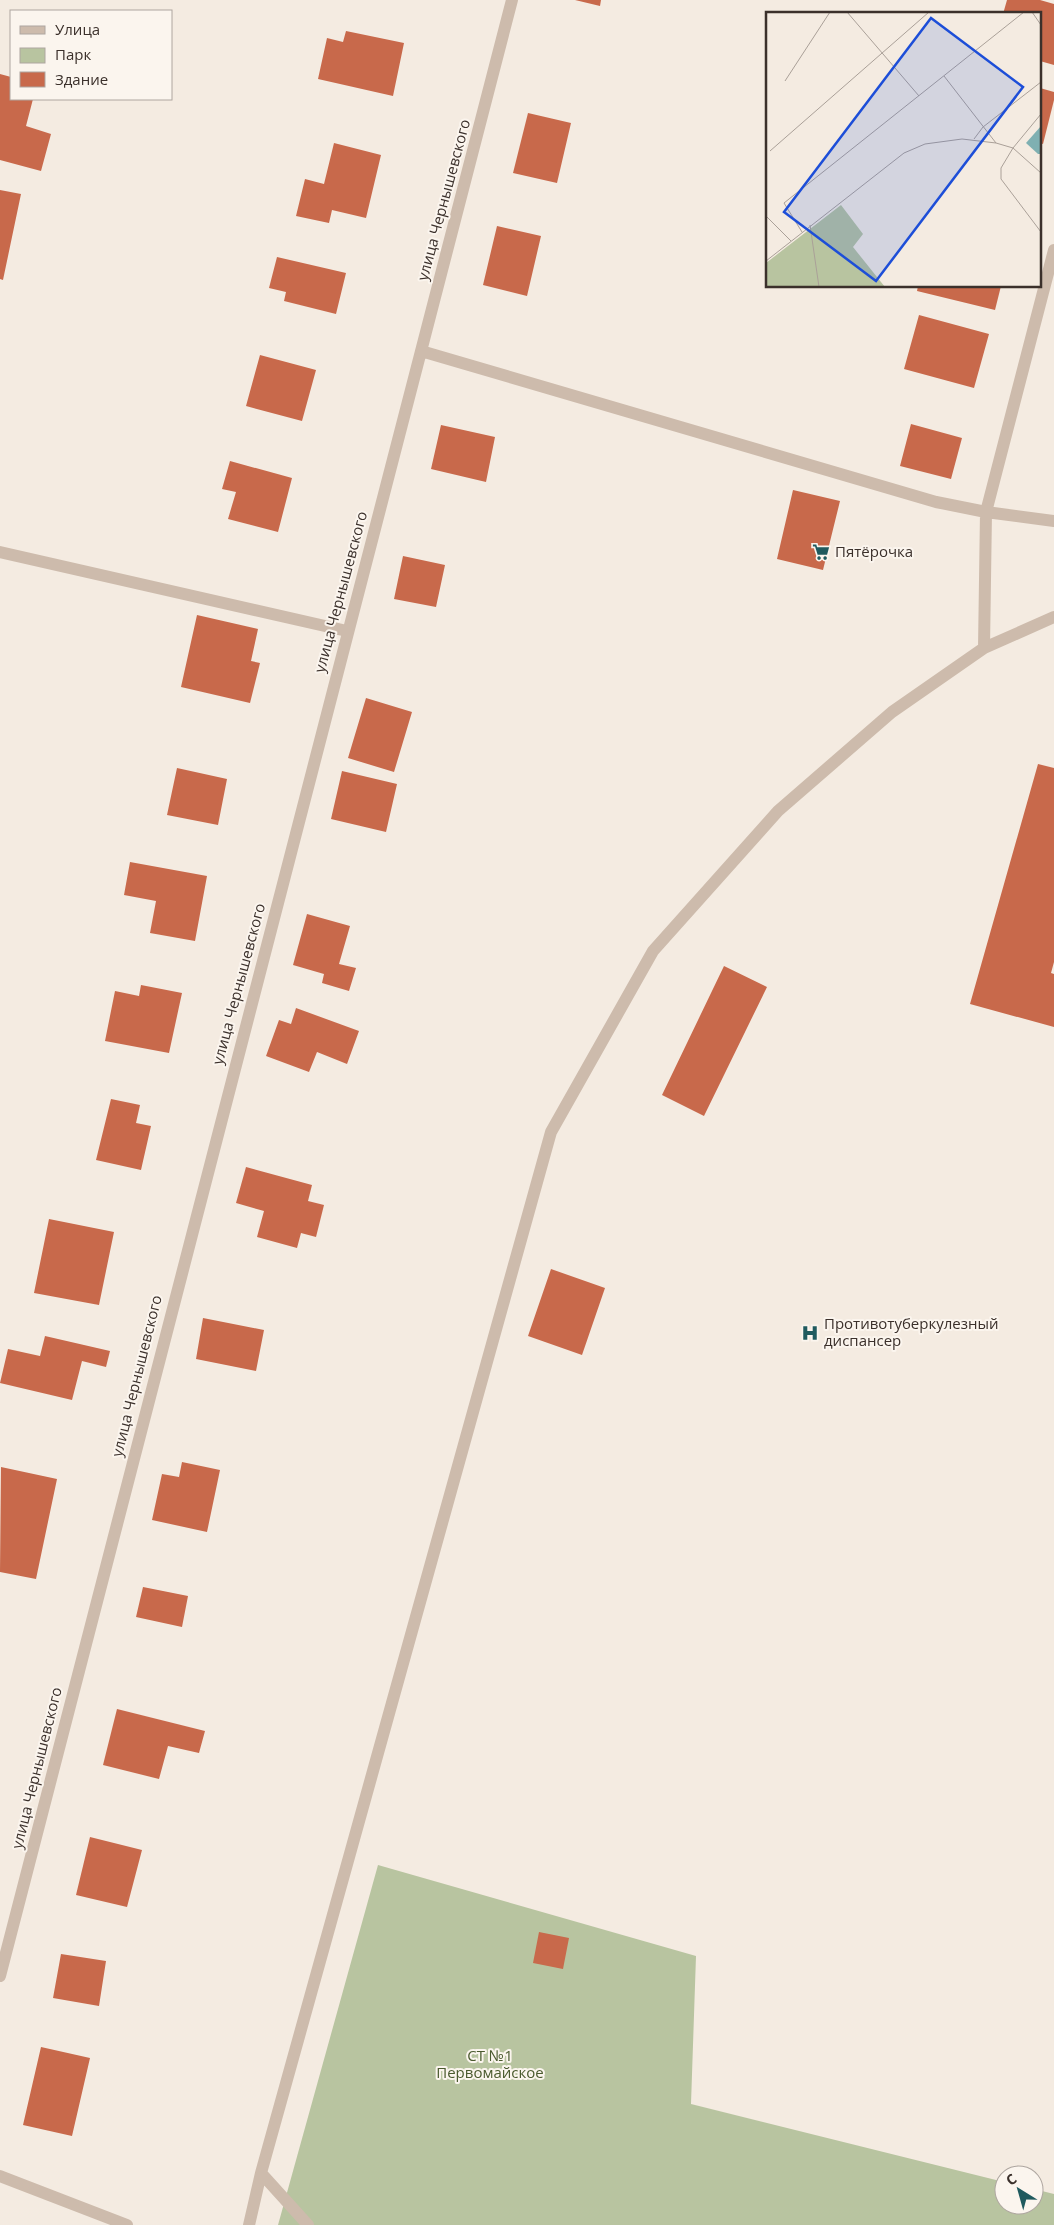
<svg xmlns="http://www.w3.org/2000/svg" width="1054" height="2225" viewBox="0 0 1054 2225" font-family="'Open Sans',sans-serif">
<rect width="100%" height="100%" fill="#f4ebe1"/>
<path fill="#b8c4a0" d="M378 1865 696 1956 691 2104 1004 2182V2205H1034V2189L1054 2194V2225H278Z"/>
<path fill="#c8694b" d="M575 0H601L600 6Z
M1007 0H1040L1054 4V65L1040 61V14H1003Z
M346 31 404 43 393 96 318 79 327 38 343 42Z
M0 74 11 77V99H33L26 126 51 134 41 171 0 160Z
M1040 88 1054 92V100L1043 144 1040 143Z
M528 113 571 123 557 183 513 173Z
M334 143 381 155 366 218 332 210 329 223 296 216 305 179 324 184Z
M0 190 21 194 3 280 0 279Z
M497 226 541 236 527 296 483 285Z
M277 257 346 273 336 314 284 301 286 292 269 288Z
M918 286H1001L995 310 917 291Z
M919 315 989 334 974 388 904 369Z
M260 355 316 370 302 421 246 406Z
M911 424 962 438 951 479 900 466Z
M441 425 495 437 486 482 431 469Z
M230 461 292 478 278 532 228 519 236 492 222 489Z
M793 490 840 501 823 570 777 559Z
M403 556 445 565 436 607 394 599Z
M197 615 258 629 251 661 260 663 250 703 181 687Z
M366 698 412 712 394 772 348 758Z
M1038 764 1054 768V962L1051 973 1054 974V1027L970 1004Z
M177 768 227 779 218 825 167 815Z
M342 771 397 784 386 832 331 819Z
M130 862 207 876 195 941 150 933 156 901 124 895Z
M307 914 350 926 339 964 356 968 349 991 322 983 324 974 293 965Z
M724 966 767 987 704 1116 662 1095Z
M141 985 182 993 169 1053 105 1041 115 991 139 996Z
M296 1008 359 1031 347 1064 317 1052 309 1072 266 1056 279 1020 291 1024Z
M111 1099 140 1105 136 1123 151 1126 141 1170 96 1160Z
M246 1167 312 1185 308 1201 324 1205 316 1237 301 1233 297 1248 257 1237 264 1211 236 1203Z
M49 1219 114 1232 99 1305 34 1293Z
M551 1269 605 1288 582 1355 528 1336Z
M203 1318 264 1330 256 1371 196 1359Z
M45 1336 110 1351 106 1367 82 1361 72 1400 0 1383 8 1349 40 1356Z
M182 1462 220 1470 207 1532 152 1520 162 1474 179 1477Z
M1 1467 57 1479 36 1579 0 1572Z
M143 1587 188 1596 182 1627 136 1617Z
M117 1709 205 1731 199 1753 168 1746 159 1779 103 1765Z
M90 1837 142 1850 127 1907 76 1895Z
M539 1932 569 1938 563 1969 533 1963Z
M61 1954 106 1961 99 2006 53 1998Z
M41 2047 90 2058 72 2136 23 2125Z"/>
<g fill="none" stroke-linecap="round" stroke-linejoin="round">
<path stroke="#cdbbac" stroke-width="12" d="M421 351 936 502 986 512 1054 521
M0 552 347 631
M984 648 986 512 1054 250
M0 1976 512 0
M261 2173 308 2225
M0 2176 127 2225
M249 2225 261 2173 551 1132 653 951 778 811 892 712 984 648 1054 617"/>
</g>
<defs>
<g id="supermarket-bare" transform="scale(1.35)"><path d="M-6-5.5h2.5l.6 2H6L4.5 2H-2.5L-4.4-4H-6ZM-1.5 3.2a1.3 1.3 0 1 0 .1 0ZM3 3.2a1.3 1.3 0 1 0 .1 0Z" fill="#1f5a5e" stroke="#fbf5ee" stroke-width="2.5" paint-order="stroke"/></g>
<g id="hospital-bare" transform="scale(1.35)"><path d="M-5-5h3v3.5h4V-5h3V5h-3V1.5h-4V5h-3Z" fill="#1f5a5e" stroke="#fbf5ee" stroke-width="2.5" paint-order="stroke"/></g>
</defs>
<g fill-rule="evenodd">
<use href="#supermarket-bare" x="821" y="552"/>
<use href="#hospital-bare" x="810" y="1333"/>
</g>
<g text-anchor="middle" stroke-width="4" stroke-linejoin="round" paint-order="stroke">
<g font-size="15" fill="#3b302b" stroke="#fbf5ee">
<text transform="translate(444 200) rotate(-75)" y="5">улица Чернышевского</text>
<text transform="translate(341 592) rotate(-75)" y="5">улица Чернышевского</text>
<text transform="translate(239 984) rotate(-75)" y="5">улица Чернышевского</text>
<text transform="translate(137 1376) rotate(-76)" y="5">улица Чернышевского</text>
<text transform="translate(37 1768) rotate(-76)" y="5">улица Чернышевского</text>
</g>
<g font-size="15" fill="#3b302b" stroke="#fbf5ee" text-anchor="start">
<text x="835" y="557">Пятёрочка</text>
<text x="824" y="1329">Противотуберкулезный<tspan x="824" dy="17">диспансер</tspan></text>
</g>
<g font-size="15" fill="#4a5a2e" stroke="#fbf5ee">
<text x="490" y="2061">СТ №1<tspan x="490" dy="17">Первомайское</tspan></text>
</g>
</g>
<g transform="translate(766 12)">
<rect width="275" height="275" fill="#f4ebe1"/>
<path d="M75 193 97 222 87 235 119 275H0V251Z" fill="#b8c4a0"/>
<path d="M275 114V142H272L260 131Z" fill="#7fb0b2"/>
<path fill="none" stroke="#aaa098" stroke-width="1" d="M81 0 153 84M266 0 275 13M178 64 230 131M19 69 64 0M275 102 247 136 235 156V167L275 220M208 127 217 115 275 70M4 139 163 0M0 204 25 229M44 213 53 275M36 220 18 191 258 0M0 249 138 141 159 132 196 127 230 131 247 136 275 161"/>
<path fill="#1d4ed8" fill-opacity="0.15" stroke="#1d4ed8" stroke-width="2.5" d="M165 6 257 75 110 269 18 200Z"/>
<rect width="275" height="275" fill="none" stroke="#3b302b" stroke-width="2.5"/>
</g>
<rect x="10" y="10" width="162" height="90" fill="#fbf5ee" stroke="#aea6a0"/>
<rect x="20" y="26" width="25" height="8" fill="#cdbbac" stroke="#aea6a0"/>
<text x="55" y="35" font-size="15" fill="#3b302b">Улица</text>
<rect x="20" y="48" width="25" height="15" fill="#b8c4a0" stroke="#aea6a0"/>
<text x="55" y="60" font-size="15" fill="#3b302b">Парк</text>
<rect x="20" y="72" width="25" height="15" fill="#c8694b" stroke="#aea6a0"/>
<text x="55" y="85" font-size="15" fill="#3b302b">Здание</text>
<g transform="translate(1019 2190) rotate(323)"><circle r="24" fill="#fbf5ee" stroke="#aea6a0"/>
<path d="M0-4L9 19L0 12L-9 19Z" fill="#1f5a5e"/>
<text y="-8" font-size="14" font-weight="bold" text-anchor="middle" fill="#3b302b">С</text>
</g>
</svg>
